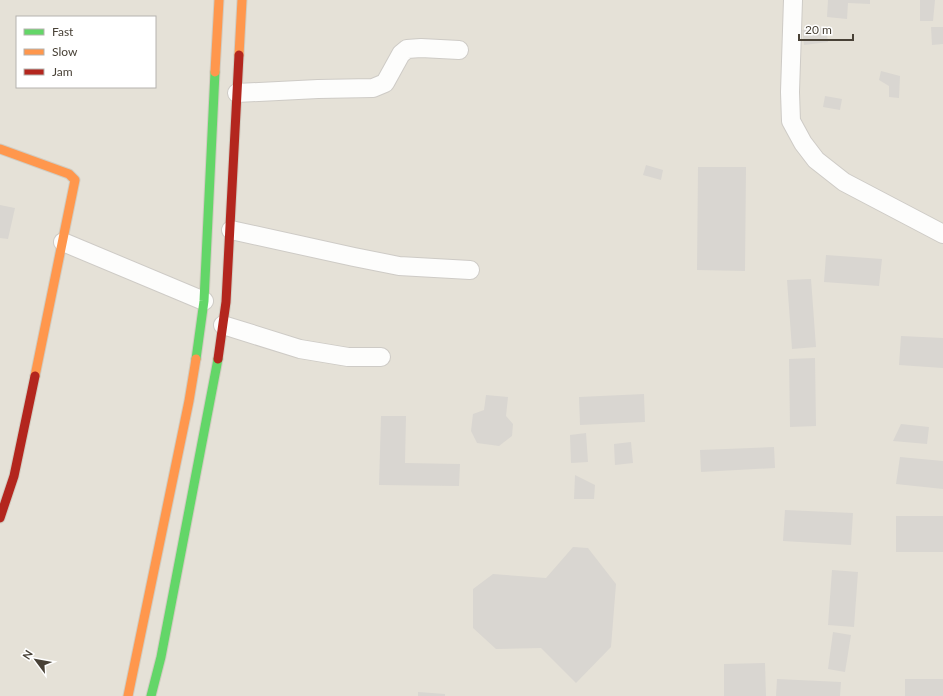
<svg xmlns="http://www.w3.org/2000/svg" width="943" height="696" viewBox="0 0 943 696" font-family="Lato,sans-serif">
<rect width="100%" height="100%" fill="#f1efea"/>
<path fill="#e5e1d7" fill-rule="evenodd" d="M0 0H943V696H0ZM17 17H155V87H17Z"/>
<path fill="#d9d6d1" d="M828 0H870V4L848 3 847 19 827 17Z
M920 0H935L933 21H920Z
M826 27 828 42 804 45 802 30Z
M931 27H943V44L932 45Z
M881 71 900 76 899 98 889 97V86L879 80Z
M825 96 842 99 840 110 823 107Z
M646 165 663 170 661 180 643 175Z
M698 167H746L745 271 697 270Z
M0 205 15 208 8 239 0 238Z
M826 255 882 259 879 286 824 282Z
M811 279 816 347 792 349 787 280Z
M901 336 943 338V368L899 365Z
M815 358 816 426 790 427 789 359Z
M644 394 645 422 580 425 579 397Z
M486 395 508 397 506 416 513 424 512 436 499 446 477 443 471 431 473 414 484 410Z
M381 416H406L405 463 460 464 459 486 379 485Z
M901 424 929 427 927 444 893 441Z
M586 433 588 462 571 463 570 435Z
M631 442 633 463 615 465 614 444Z
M774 447 775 468 701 472 700 450Z
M900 457 943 461V489L896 484Z
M575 475 595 485 594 499H574Z
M785 510 853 513 851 545 783 541Z
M896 516H943V552H896Z
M573 547 588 548 616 584 611 647 576 683 541 648 496 649 473 628V589L493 574 546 578Z
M832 570 858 572 854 627 828 625Z
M833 632 851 635 845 672 828 669Z
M765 663 766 696H724V664Z
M777 679 841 682 840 696H776Z
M905 679H943V696H905Z
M418 692 445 694V696H418Z"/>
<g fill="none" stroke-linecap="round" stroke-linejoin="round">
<g stroke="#cecbc6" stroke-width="20">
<path id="street" d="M793 0 790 92 791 121 803 143 816 160 844 182 943 234
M237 93 318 89 373 88 385 83 401 54 407 49 421 48 459 50
M231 230 354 257 399 266 470 270
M63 242 204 301
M223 325 300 349 348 357H381"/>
</g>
<g stroke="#d1ccc1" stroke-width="11">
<path id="fast" d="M196 359 204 301 215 72
M151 696 161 657 218 359"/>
</g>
<g stroke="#d1ccc1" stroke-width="11">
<path id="slow" d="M239 55 242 0
M215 72 219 0
M0 149 69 174 75 180 35 376
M128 696 189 401 196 359"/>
</g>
<g stroke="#d1ccc1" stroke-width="11">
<path id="jam" d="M218 359 226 302 239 55
M0 518 14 476 35 376"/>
</g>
<use href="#street" stroke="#fdfdfc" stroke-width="18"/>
<use href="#fast" stroke="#63d668" stroke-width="9"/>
<use href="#slow" stroke="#ff974d" stroke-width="9"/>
<use href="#jam" stroke="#b3261e" stroke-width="9"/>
</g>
<rect x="16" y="16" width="140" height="72" fill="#ffffff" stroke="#b6b3af"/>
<rect x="24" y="29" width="20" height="6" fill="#63d668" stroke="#b6b3af"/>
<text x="52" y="36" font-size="12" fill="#484136">Fast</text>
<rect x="24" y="49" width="20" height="6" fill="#ff974d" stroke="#b6b3af"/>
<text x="52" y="56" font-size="12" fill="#484136">Slow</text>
<rect x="24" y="69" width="20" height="6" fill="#b3261e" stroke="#b6b3af"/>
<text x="52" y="76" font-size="12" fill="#484136">Jam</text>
<g transform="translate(36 660) rotate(302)" stroke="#ffffff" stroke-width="3" paint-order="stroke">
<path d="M0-3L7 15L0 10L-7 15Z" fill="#484136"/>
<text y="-6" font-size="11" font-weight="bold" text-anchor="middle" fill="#484136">N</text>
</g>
<path d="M799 34v6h54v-6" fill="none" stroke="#484136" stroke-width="2"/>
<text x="805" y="34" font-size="12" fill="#484136" stroke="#ffffff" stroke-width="3" paint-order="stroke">20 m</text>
</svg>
